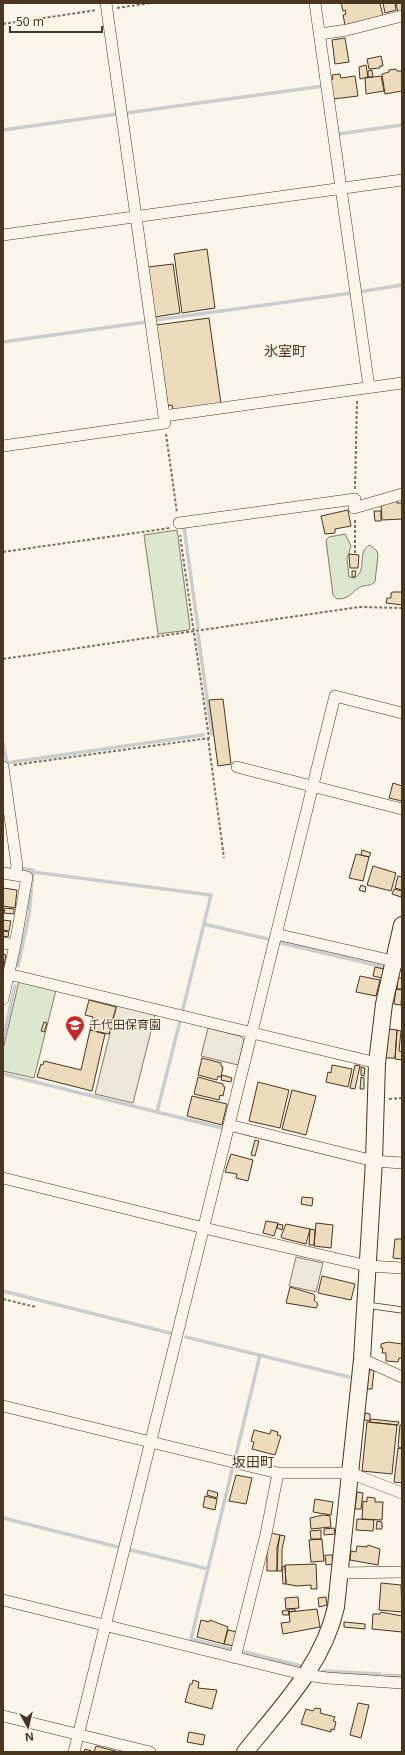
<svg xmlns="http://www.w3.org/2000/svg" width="405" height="1755" viewBox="0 0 405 1755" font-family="'Noto Sans','Noto Sans JP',sans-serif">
<rect width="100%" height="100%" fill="#fbf6e9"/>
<path fill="#dce7d0" stroke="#887966" d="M177 530 190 627 189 630 158 634 144 535Z
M345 534 351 546 347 559 349 577 354 578C368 572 356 551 370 545L377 551 378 555 375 582C370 586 368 585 363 586 352 589 353 599 337 599L333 595 326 540 329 537Z
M19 981 56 990 34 1078 3 1071V1049Z"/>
<path fill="#ede7d9" stroke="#887966" d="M117 1005 155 1015 133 1103 95 1094Z
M208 1028 240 1036 244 1040 238 1065 201 1056Z
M296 1257 323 1263 316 1292 289 1286Z"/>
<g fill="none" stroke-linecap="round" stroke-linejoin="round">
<path stroke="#c9cecd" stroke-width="3.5" d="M126 113 324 86
M3 130 117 114
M338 134 402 125
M359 292 402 285
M155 320 352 293V291
M3 342 146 322
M187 527H184L198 628
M198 634 212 734
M3 743 7 763
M6 763 203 735
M20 865V868L33 870V872L211 895 183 1009
M204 924 268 939
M281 943 384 967
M18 966 29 915 33 872
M401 970H402
M3 1039 15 986
M3 1074 222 1128
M157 1112 180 1021
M3 1291 170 1333
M186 1337 349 1377
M236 1455 260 1355
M3 1518 118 1547
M131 1550 208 1569
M231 1649 191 1639 232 1470
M245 1652 301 1666
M323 1671 380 1674
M384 1675 402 1676"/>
</g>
<path fill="#ecdcbc" stroke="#4a3520" d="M341 3H380L383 16 345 25 343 15 346 14 345 10 343 11Z
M383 3H395L396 10 385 13Z
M396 3H402V12H398Z
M345 38 349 62 335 64 332 40Z
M381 56 383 66H380V68L369 69 367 59Z
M366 65 368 77 360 79 359 67Z
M396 69 397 71H402V91L385 94 382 74 389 72V70Z
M372 70 373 77H368V71Z
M340 74 341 78 355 76 358 96 333 99 330 80 333 79 332 75Z
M381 76 384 91 366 94 365 78Z
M207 249 215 308 182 313 174 254Z
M173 264 180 313 155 317 148 267Z
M209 318 221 404 173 410 172 405 168 406 156 325Z
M397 500V503H402V519L382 520 381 504Z
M348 510 351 526 335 529V533L325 534 321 516Z
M374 511H381V521H375Z
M349 554 359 555 358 568H350Z
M352 571H356L355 577H352Z
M393 592H402V605L386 603 387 598H391V593Z
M223 699 231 764 218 766 209 700Z
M393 783 402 786V801L389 798Z
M362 850 371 853 369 857 361 855Z
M356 854 369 857 363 881 349 878Z
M373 866 396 873 391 891 367 885Z
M398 876 402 877V890L395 888Z
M361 885 366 887 365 892 359 890Z
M3 888 17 890 15 908 3 906Z
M394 889 402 891 401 897 392 894Z
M5 908 14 909V914L4 913Z
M3 920 11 921 9 931 3 930Z
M3 931 9 932 8 937 3 936Z
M3 954 6 955 3 970Z
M375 967 384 969 382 978 373 976Z
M360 976 380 980 376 996 356 992Z
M398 978H402V989H397Z
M396 989 402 990 401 1005 394 1004Z
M89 1000 116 1007 109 1034 90 1030 93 1017 85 1015Z
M44 1022 47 1023 44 1032 41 1031Z
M388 1029 397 1030 395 1058H386Z
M90 1030 105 1034 92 1091 37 1077 41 1064 43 1065 44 1061 81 1070Z
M397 1030 401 1031 399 1051 402 1052V1060L395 1059Z
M202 1058 221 1063V1066L223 1067 221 1077 218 1076 217 1080 198 1075Z
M332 1065 352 1069 348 1087 326 1082 328 1072 331 1073Z
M355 1065 360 1066 355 1089 350 1088Z
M361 1067 365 1068 364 1076 361 1075Z
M222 1075 232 1078 231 1082 221 1080Z
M198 1077 223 1084V1086L225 1087 223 1096 220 1095 219 1100 194 1094Z
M361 1077 364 1078V1089H360Z
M258 1082 289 1090 280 1128 249 1121Z
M292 1090 316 1096 306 1135 282 1129Z
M192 1096 227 1104 222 1125 187 1116Z
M255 1140 259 1141 255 1156 251 1155Z
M231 1154 253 1160 248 1181 236 1178 237 1174 225 1172Z
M302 1197 313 1198 312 1206 301 1204Z
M266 1221 278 1223 274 1236 263 1233Z
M316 1223 333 1225 331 1248 314 1246Z
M278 1224 283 1225 282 1230 277 1228Z
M286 1224 310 1229 306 1244 282 1238 281 1236Z
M310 1229 315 1230 314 1245H309Z
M395 1239H402V1259L393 1258Z
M322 1276 355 1284 351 1300 318 1293Z
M290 1287 313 1294 315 1296 314 1300 318 1304 316 1308 286 1303Z
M388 1342 402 1344V1358H399L398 1362 386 1361V1353H382L383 1348H381V1344Z
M369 1370H374L372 1389H367Z
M365 1413 370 1414V1421L364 1420Z
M370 1419 399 1422 398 1425 370 1422Z
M367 1422 397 1425 392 1474 362 1471Z
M400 1425H402V1448L398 1447Z
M254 1430 270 1434 271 1430 278 1432 277 1435 281 1436 275 1455 252 1449 254 1442 251 1441Z
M398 1448 402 1449V1483L394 1482Z
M236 1475 252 1478 246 1504 229 1501Z
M208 1490 218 1493 217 1498 207 1495Z
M357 1492 363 1493 361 1509H355Z
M205 1496 217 1499 215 1510 203 1507Z
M367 1497 375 1498V1502H383L382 1520 362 1519 363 1501 367 1502Z
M315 1499 333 1502 331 1515 313 1512Z
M323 1515 330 1516 331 1527 311 1529 310 1518Z
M357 1519 374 1520 373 1531 356 1530Z
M377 1521 382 1522V1529H376Z
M334 1528 335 1534 324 1535V1529Z
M321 1530V1539H311L310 1531Z
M271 1533 280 1535 277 1548V1571H267V1549Z
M280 1535 285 1536 282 1549V1571H277L278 1547Z
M322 1539 324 1561 311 1562 309 1540Z
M368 1545 380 1549 378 1565 350 1560 351 1551 356 1552 357 1546 367 1547Z
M325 1555H332L333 1564 326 1565Z
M316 1564 317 1589H311V1585L297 1586 286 1584 285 1565Z
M285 1566 286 1584H283L282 1567Z
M381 1583 401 1585 402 1612 379 1610Z
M298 1597 299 1608 286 1609 285 1598Z
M326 1597 327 1605 319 1607 318 1598Z
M289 1609H295V1611L289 1612Z
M317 1609 320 1627 283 1634 281 1623 290 1622 289 1612Z
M288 1610 289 1615H283L282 1611Z
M381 1612 402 1616V1632L372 1629 373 1614H380Z
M201 1620 209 1622 210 1620 228 1627 224 1644 197 1637Z
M344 1622 365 1624V1629L344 1627Z
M228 1630 237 1632 234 1646 224 1644Z
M193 1680 199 1682 198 1688 217 1690 212 1709 185 1702 190 1684H192Z
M358 1703 369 1705 361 1738 350 1735Z
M315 1708 321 1709 320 1713 335 1717 333 1721 336 1722 334 1730 331 1729V1732L301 1724 306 1709 313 1711Z
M189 1732 205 1735 203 1745 187 1742Z
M96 1746 119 1752H84L85 1749 94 1752Z"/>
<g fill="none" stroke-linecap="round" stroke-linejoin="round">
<g stroke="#4a3520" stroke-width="7">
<path id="lane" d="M366 1305 402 1310"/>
</g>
<g stroke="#4a3520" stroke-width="12">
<path id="street" d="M106 3 164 416 402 383
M315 3 369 387
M320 34 347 30 402 16
M3 235 402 180
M3 446 165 423
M179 523 355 499 354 508 402 494
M3 767 17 866 15 875
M237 767 402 809
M3 873 27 877 15 945 3 999
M276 934 402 963
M3 943 15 945
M8 974 377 1063
M229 1125 374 1161 402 1163
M3 1178 204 1228 368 1266 402 1268
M362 1359 402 1377
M3 1406 278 1473H350L402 1493
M340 1573 402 1572
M3 1600 306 1675 327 1678 402 1683
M235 1658 266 1534 278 1473
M3 1716 150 1752
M74 1752 335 696 402 713"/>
</g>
<g stroke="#4a3520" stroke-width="18">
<path id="secondary" d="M245 1752C281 1707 323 1665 336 1607L362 1359 374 1161 377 1063 384 1004 402 925"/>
</g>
<path stroke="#7f6f5c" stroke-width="2" stroke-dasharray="3 2" stroke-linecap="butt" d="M117 8 151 3
M3 24 97 10
M166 434 177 513
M355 489 357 401
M3 552 170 528
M355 553V519
M3 659 359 607 402 608
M208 738 224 858
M14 765 209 738 180 535
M389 1099 402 1098
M3 1299 36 1307"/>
<use href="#lane" stroke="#fbf6e9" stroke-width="5.5"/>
<use href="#street" stroke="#fbf6e9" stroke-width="11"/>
<use href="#secondary" stroke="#fbf6e9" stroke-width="16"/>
</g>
<defs>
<g id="school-pin" transform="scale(1)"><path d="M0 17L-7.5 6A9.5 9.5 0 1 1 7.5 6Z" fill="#c62828" stroke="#fbf6e9"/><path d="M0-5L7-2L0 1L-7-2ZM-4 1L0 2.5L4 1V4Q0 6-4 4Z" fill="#fff"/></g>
</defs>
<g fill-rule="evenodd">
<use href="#school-pin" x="75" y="1025"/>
</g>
<g text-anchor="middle" stroke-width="3" stroke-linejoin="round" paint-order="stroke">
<g font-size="12" fill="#4a3520" stroke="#fbf6e9" text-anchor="start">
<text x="89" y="1029">千代田保育園</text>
</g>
<g font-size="14" fill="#4a3520" stroke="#fbf6e9">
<text x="285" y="356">氷室町</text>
<text x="253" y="1467">坂田町</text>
</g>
</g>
<rect width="405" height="1755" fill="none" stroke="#4a3520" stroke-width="8"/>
<g transform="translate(28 1727) rotate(172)" stroke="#fbf6e9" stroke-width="3" paint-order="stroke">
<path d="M0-3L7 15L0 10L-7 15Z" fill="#4a3520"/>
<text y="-6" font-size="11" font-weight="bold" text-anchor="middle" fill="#4a3520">N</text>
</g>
<path d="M10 26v6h92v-6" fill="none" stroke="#4a3520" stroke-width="2"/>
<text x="16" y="26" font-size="12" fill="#4a3520" stroke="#fbf6e9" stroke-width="3" paint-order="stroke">50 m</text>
</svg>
